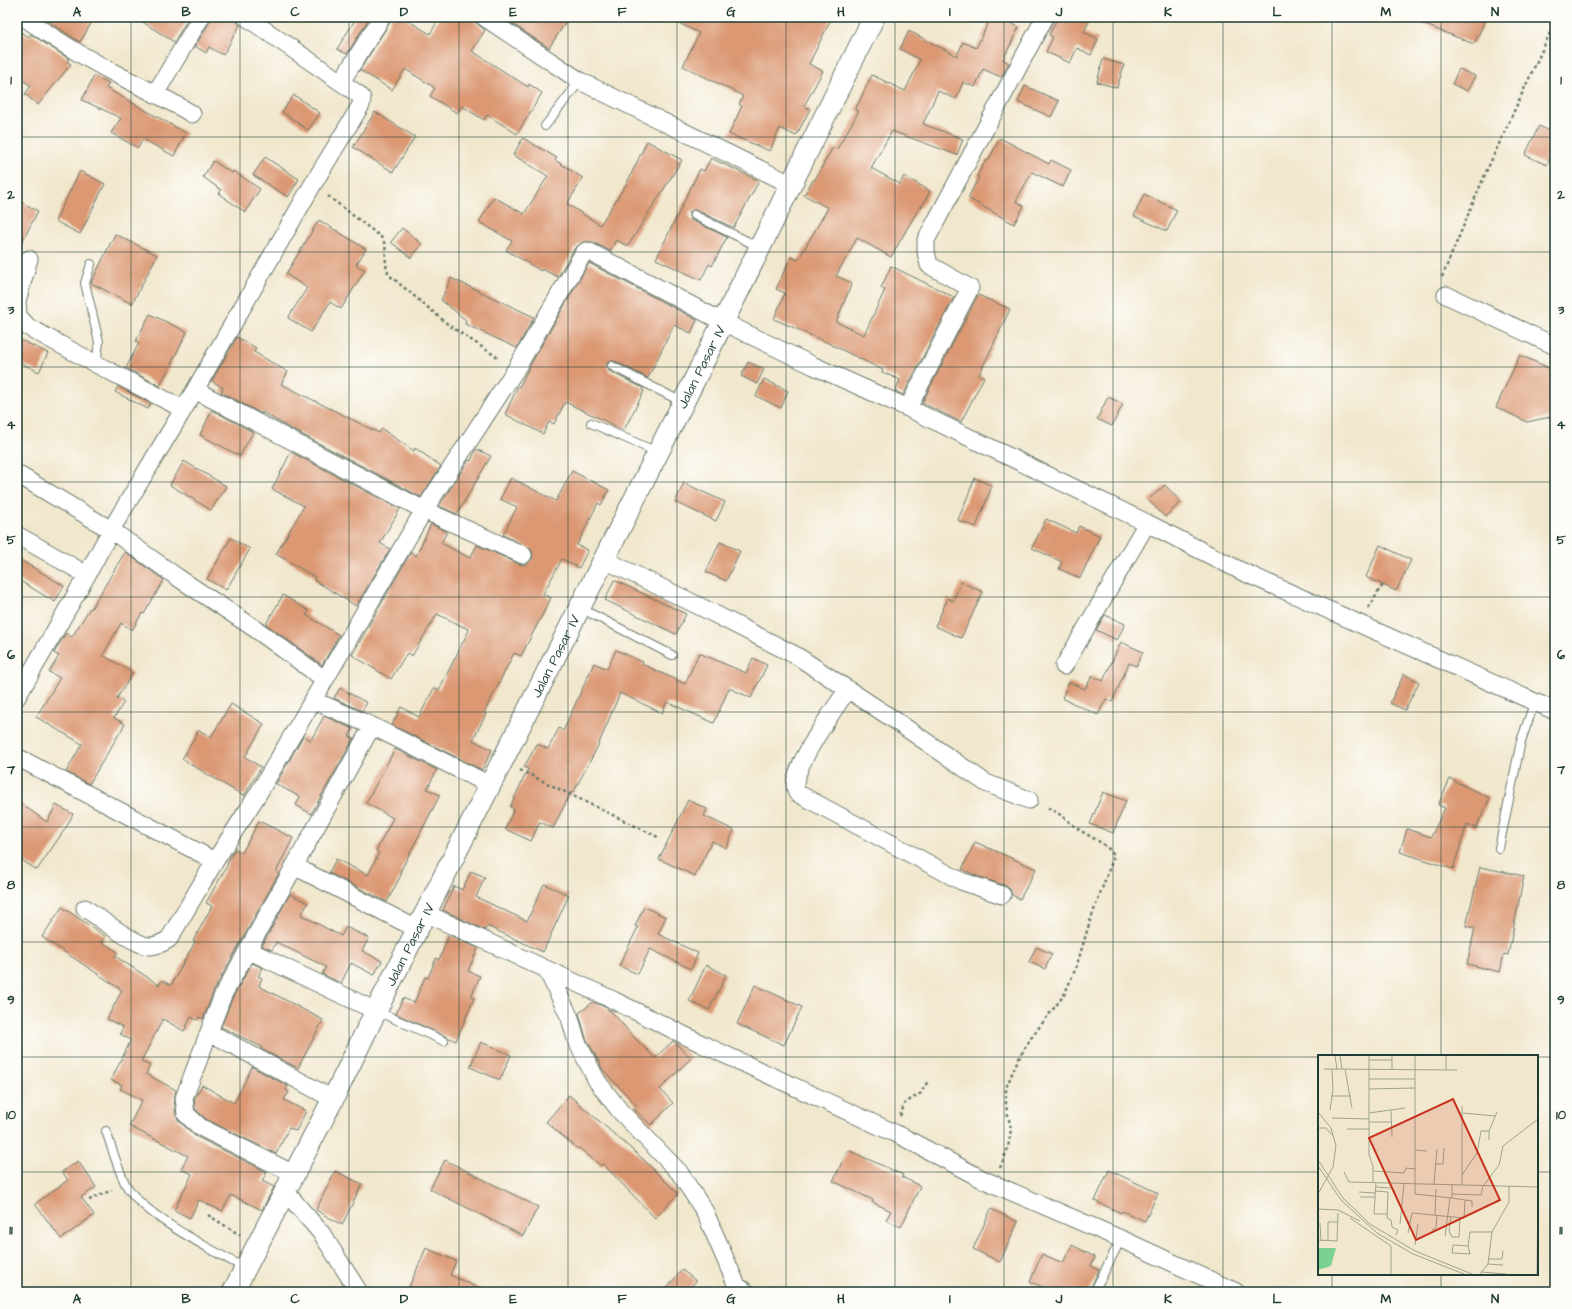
<svg xmlns="http://www.w3.org/2000/svg" width="1572" height="1309" viewBox="0 0 1572 1309" font-family="'Architects Daughter',sans-serif">
<rect width="100%" height="100%" fill="#fdfcf7"/>
<filter id="ink" filterUnits="userSpaceOnUse"><feTurbulence type="fractalNoise" baseFrequency=".025" numOctaves="2"/><feDisplacementMap in="SourceGraphic" scale="8" xChannelSelector="R" yChannelSelector="G"/><feConvolveMatrix kernelMatrix="1 2 1 2 8 2 1 2 1" color-interpolation-filters="sRGB"/></filter>
<filter id="wash" filterUnits="userSpaceOnUse"><feTurbulence type="fractalNoise" baseFrequency=".012" numOctaves="4" result="noise"/><feDisplacementMap in="SourceGraphic" scale="16" xChannelSelector="R" yChannelSelector="G"/><feGaussianBlur stdDeviation="0.9" result="paint"/><feColorMatrix in="noise" values="0 0 0 0 0 0 0 0 0 0 0 0 0 0 0 0 0 1.4 0 .05"/><feComposite in="paint" operator="in"/></filter>
<g filter="url(#wash)">
<rect width="100%" height="100%" fill="#f1e7cd"/>
<g id="blocks">
<path fill="#db9873" d="M42 17H95L80 42Z
M135 17H189L174 42Z
M211 17H236L237 22 240 25 223 55 209 47 206 53 195 46 210 22Z
M357 17H370L347 54 337 49Z
M392 17H402L430 34 440 17H474L475 22 485 30 472 51 528 87 529 84 542 93 517 134 487 115 484 120 462 106 457 113 430 96 435 88 405 69 392 90 360 70 390 22Z
M502 17H569L549 48Z
M667 17H832L809 64 823 71 804 106 810 109 796 136 780 128 770 151 729 134 742 106 739 104 743 96 683 66 699 33Z
M991 17H997L1019 27 1003 60 1009 63 1001 77 983 69 975 87 963 82 956 99 938 91 923 124 963 139 957 155 892 131 871 168 900 184 904 176 930 191 922 207 920 206 891 257 857 238 836 276 852 283 836 322 864 335 885 290 881 288 891 266 954 297 903 395 895 391 900 380 882 372 883 370 824 341 774 319 785 293 776 289 791 257 798 260 828 208 804 195 813 180 814 181 833 147 837 149 859 111 855 110 872 75 905 91 920 60 900 49 909 31 957 56 963 42 976 48Z
M1058 17H1091L1084 32 1098 39 1091 55 1077 48 1070 63 1046 52 1053 37 1049 35Z
M1408 17H1487L1474 44 1408 18Z
M17 30 29 37 31 34 69 59 67 62 71 64 38 105 25 94 31 86 17 76Z
M1103 59 1124 65 1117 88 1097 82Z
M1459 69 1475 76 1467 91 1452 84Z
M94 76 109 83 106 88 186 133 174 156 143 139 138 148 111 133 121 118 82 100Z
M1025 86 1059 101 1051 117 1018 102Z
M294 95 320 113 308 130 282 112Z
M375 112 415 137 393 172 353 147Z
M1539 126 1555 134V147L1547 165 1525 155Z
M523 138 557 158 555 160 583 178 567 204 600 225 627 183 647 141 682 160 628 246 616 240 610 251 593 242H583L574 249 558 277 542 269 541 271 506 250 512 241 479 222 494 197 524 214 548 176 513 155Z
M1000 138 1049 164 1051 160 1071 170 1063 187 1032 172 1016 201 1024 206 1014 224 968 198 979 177 977 176 986 160 988 161Z
M265 157 299 179 288 197 253 175Z
M711 158 759 181 734 227H732L696 210H693L689 212V216L691 220 727 237 712 266 709 264 701 280 656 259 700 169 704 171Z
M213 161 232 173 233 171 260 189 245 212 219 194 221 190 203 177Z
M80 171 105 184 80 234 55 221Z
M1144 194 1177 210 1167 231 1134 216Z
M17 200 38 211 17 252Z
M319 220 366 249 356 265 365 270 341 309 330 302 311 332 288 318 307 288 286 274Z
M402 228 422 244 411 258 391 242Z
M115 234 157 255 132 304 91 283Z
M589 263 697 320 691 333 674 325 648 378 615 361H611L607 363V367L609 371 643 388 642 390 644 391 624 430 565 402 554 424 549 422 543 434 505 414 518 386 519 387 533 360Z
M451 278 534 317 517 348 465 324 466 320 441 300Z
M978 295 1010 309 979 375 984 377 961 422 922 403Z
M150 314 187 332 160 386 126 368 139 343 136 341Z
M237 337 256 348 254 352 288 372 281 384 379 433 382 429 414 451 415 448 441 466 421 497 288 427 262 412V414L221 392 223 388 212 381Z
M21 340 48 353 39 372 17 361V348Z
M1520 355 1555 371V416L1527 422 1496 407Z
M748 362 764 369 757 384 741 376Z
M764 379 788 391 781 408 756 396Z
M118 386 151 404 148 409 115 392Z
M1108 397 1123 404 1112 426 1097 419Z
M212 410 253 432 240 456 200 435Z
M476 449 491 456 457 514 439 506 469 460 471 461Z
M291 452 400 509 380 543 390 549 356 606 314 580 315 577 276 554 304 506 272 489Z
M184 461 226 486 211 510 170 485Z
M572 471 609 490 601 505 598 503 577 545 588 550 579 568 562 559 543 594 551 598 521 656 514 653 484 713 486 714 473 740 492 750 482 770 392 725 401 707 419 717 434 688 439 690 469 630 468 629 437 614 412 656 407 653 391 679 352 655 411 552 416 556 431 524 447 532 441 543 470 558 477 545 519 564 524 565 528 563 532 559 533 554 531 549 503 535 517 507 500 499 511 478 556 501Z
M975 478 992 486 976 527 958 520Z
M684 483 725 502 716 521 675 502Z
M1165 485 1181 502 1165 517 1148 500Z
M1046 519 1076 533 1079 526 1100 536 1080 578 1059 569 1062 562 1032 548Z
M231 538 250 549 226 590 207 579Z
M720 542 740 551 726 581 706 572Z
M1380 545 1411 560 1396 591 1366 577Z
M125 552 164 580 144 614 142 613 132 630 121 623 103 655 133 673 117 698 124 702 114 718 125 724 89 784 66 772 82 744 36 717 60 678 49 672 59 656 54 653 66 633 72 637 90 608 91 609Z
M17 558 64 586 55 602 17 579Z
M614 580 686 614 676 634 605 600Z
M961 582 983 592 961 638 935 626 948 598 953 601Z
M283 595 309 611 306 615 339 635 322 665 266 624Z
M1105 615 1125 624 1117 640 1096 630Z
M1121 642 1143 652 1136 666 1129 663 1112 702 1106 699 1098 715 1062 698 1069 682 1085 689 1092 676 1103 681Z
M616 650 643 662 642 664 685 684 699 653 746 673 753 658 767 665 751 698 729 688 714 723 667 702 662 713 620 693 597 748 573 793 571 792 553 828 540 822 531 841 505 829 514 809 510 807 528 769 524 767 537 744 548 749 559 728 563 731 594 663 607 669Z
M1404 674 1419 682 1405 710 1390 703Z
M340 688 367 703 362 711 334 698Z
M231 704 264 724 245 757 261 767 244 796 182 759 199 730 211 737Z
M324 716 353 729 349 736 354 738 311 814 296 805 300 797 276 784 303 736 311 740Z
M395 749 437 770 427 789 440 795 400 872 402 873 387 902 329 873 336 859 368 875 379 853 376 851 393 818 366 803Z
M1450 779 1490 798 1476 828 1467 824 1453 869 1400 852 1407 829 1431 837 1445 808 1438 805Z
M1103 792 1126 801 1113 833 1090 824Z
M688 800 707 809 704 816 734 830 726 848 712 841 695 876 659 859Z
M17 801 47 822 56 805 73 814 67 826 37 870 17 857Z
M259 821 293 838 276 872 279 873 214 990 203 1019 199 1017 197 1020 191 1017 184 1031 163 1019 141 1061 150 1066 146 1074 176 1090 174 1099 176 1115 179 1121 195 1136 267 1172 262 1181 274 1187 262 1210 231 1195 222 1211 199 1200 190 1218 174 1210 192 1174 181 1169 188 1156 129 1126 142 1100 120 1089 122 1085 111 1080 131 1040 120 1034 123 1027 107 1019 122 990 42 937 62 907 105 936 102 942 118 952 115 956 159 985 162 980 171 985 195 942 193 941 212 906 206 903 228 864 227 863 235 849 242 853Z
M975 842 1036 869 1020 899 1012 895 1010 889 1006 886 979 877 962 869Z
M1480 867 1524 876 1508 955 1504 954 1500 972 1467 964 1475 928 1466 926Z
M471 871 485 877 476 897 527 921 544 884 569 895 543 952 487 926 485 930 443 910 454 886 462 890Z
M290 894 308 903 301 915 341 936 346 927 369 938 362 951 382 961 374 975 351 963 341 983 322 974 326 967 276 942 272 950 262 946Z
M644 907 666 917 658 934 698 953 691 969 650 949 638 974 619 966 638 927 635 926Z
M449 935 478 948 468 971 480 976 471 997 474 998 456 1041 396 1014 403 998 414 1003 425 977 428 978 436 958 439 960Z
M1036 947 1052 954 1045 969 1029 962Z
M252 963 263 968 258 976 262 978 259 986 323 1020 298 1068 261 1049 262 1047 221 1027 232 999Z
M706 965 726 975 709 1010 689 1001Z
M755 985 802 1007 784 1045 737 1024Z
M593 1002 607 1008 609 1011 610 1010 632 1035 655 1058 673 1041 691 1058 660 1089 673 1103 651 1125 634 1109 637 1106 603 1070 600 1065 601 1064 597 1058 586 1038 579 1013Z
M481 1042 511 1055 500 1080 470 1067Z
M252 1067 288 1086 286 1090 289 1092 284 1100 306 1111 296 1131 289 1128 276 1154 206 1119 195 1109 194 1099 202 1085 234 1103Z
M569 1095 643 1159 678 1194 655 1218 603 1164 601 1166 579 1148 578 1149 546 1122Z
M848 1150 903 1175 902 1177 920 1186 901 1227 886 1220 891 1211 872 1202 873 1200 833 1181Z
M445 1160 538 1207 523 1236 430 1189Z
M78 1161 96 1187 81 1197 94 1215 61 1239 35 1204 68 1180 62 1172Z
M1109 1170 1158 1193 1145 1221 1122 1211 1121 1213 1095 1201Z
M335 1171 362 1184 342 1225 316 1210Z
M991 1209 1018 1222 1000 1262 973 1249Z
M1072 1245 1095 1257 1091 1266 1099 1270 1089 1292H1056L1030 1282 1042 1254 1063 1263Z
M426 1248 456 1261 450 1275 487 1292H407Z
M682 1270 696 1281 686 1292H663Z"/>
</g>
</g>
<g filter="url(#ink)">
<use href="#blocks" fill-opacity="0" stroke="#68786a" stroke-width="1"/>
<g fill="none" stroke-linecap="round" stroke-linejoin="round">
<g stroke="#68786a" stroke-width="10">
<path id="service" d="M545 126 580 81
M694 215 759 247
M91 264 85 283 99 342 96 364
M612 366 682 402
M591 423 657 452
M580 608 672 655
M1499 848 1521 741 1535 701
M377 1011 444 1041
M106 1131C112 1148 117 1167 125 1183 142 1216 212 1249 244 1268
M1094 1292 1121 1239"/>
</g>
<g stroke="#68786a" stroke-width="19">
<path id="minor" d="M24 17C53 39 86 58 118 75 143 88 168 99 192 114
M484 17 580 81 790 184
M341 82 382 17
M155 94 201 17
M29 259 17 301 18 316 28 327 96 364 183 409
M1446 295 1555 346
M195 390 424 510 523 555
M908 408 970 288 929 265 926 252V240L1045 17
M17 474 111 530 177 577 257 630 324 679
M17 535 87 575
M603 559 699 606 797 656 890 717 986 783 1029 800
M1064 666 1147 523 1241 571 1555 711
M848 689C834 709 797 761 795 784 795 787 796 790 797 793L961 881 1002 895
M17 697 87 575 111 530 195 390 313 184 361 105 362 98 358 94 246 17
M313 700 424 510 516 369 583 254 586 251 590 252 723 322 814 366 908 408 1147 523
M17 757 215 861 258 794 313 700 372 726 490 785
M294 866 417 929
M85 908C98 917 134 945 149 946 156 946 163 943 169 939L215 861
M425 913 613 1000 702 1044 903 1137 982 1179 1121 1239 1236 1292
M248 950 376 1011
M547 970 570 1018 577 1042 597 1081 620 1111 679 1172 705 1212 737 1286 746 1292
M209 1032 333 1099
M294 1174 200 1127 186 1114 184 1098 223 995 372 726
M285 1191 322 1234 359 1292"/>
</g>
<g stroke="#68786a" stroke-width="23">
<g id="tertiary">
<path id="s1" d="M233 1292 333 1099 376 1011 683 403 874 17"/>
</g>
</g>
<path stroke="#68786a" stroke-width="2.5" stroke-dasharray="3 3" stroke-linecap="butt" d="M328 196 381 237C390 249 382 261 389 275L450 326 500 359
M1442 277 1486 172 1555 22
M1368 608C1376 599 1375 594 1383 585
M520 770 658 837
M900 1116 905 1103 921 1093 928 1081
M1000 1168 1008 1148 1011 1129 1006 1106V1088L1016 1064 1022 1053 1031 1038 1064 995 1076 968 1090 921 1114 856C1107 843 1089 837 1077 828 1065 819 1060 813 1046 807
M89 1200 112 1190
M208 1215 240 1235"/>
<use href="#service" stroke="#fff" stroke-width="8"/>
<use href="#minor" stroke="#fff" stroke-width="17"/>
<use href="#tertiary" stroke="#fff" stroke-width="21"/>
</g>
</g>
<path fill="none" stroke="#1f3d34" stroke-width="1" stroke-opacity="0.55" d="M131 17V1292M240 17V1292M349 17V1292M459 17V1292M568 17V1292M677 17V1292M786 17V1292M895 17V1292M1004 17V1292M1113 17V1292M1223 17V1292M1332 17V1056M1441 17V1056M17 137H1555M17 252H1555M17 367H1555M17 482H1555M17 597H1555M17 712H1555M17 827H1555M17 942H1555M17 1057H1319M1537 1057H1555M17 1172H1319M1537 1172H1555M1332 1274V1292M1441 1274V1292"/>
<g text-anchor="middle" stroke-width="4" stroke-linejoin="round" paint-order="stroke">
<g font-size="14" fill="#1f3d34" stroke="#fdfcf7">
<text dy="5" stroke="none"><textPath href="#s1" startOffset="1037">Jalan Pasar IV</textPath></text>
<text dy="5" stroke="none"><textPath href="#s1" startOffset="713">Jalan Pasar IV</textPath></text>
<text dy="5" stroke="none"><textPath href="#s1" startOffset="390">Jalan Pasar IV</textPath></text>
</g>
</g>
<g transform="translate(1318 1055)">
<rect width="220" height="220" fill="#f1e7cd"/>
<path d="M0 193H18L13 211 0 215Z" fill="#7bd093"/>
<path fill="none" stroke="#9da390" stroke-width="1" d="M17 1 19 14M22 1 24 14M51 1V100L55 111V127M97 1V95L109 96M128 1V15M51 5H74M6 14 139 15M27 14 34 53M74 15V1M51 24H97M51 34 97 33M13 41H33M12 55 15 35 14 14M73 56 74 82M0 57 13 73 18 91 15 112 0 139M51 58 87 53M145 58 177 61M14 63 51 64M51 67H74M0 73H8L14 80M29 74H52M171 85V76L179 57M97 95V139L134 143M0 105 25 143 52 169 97 196 154 219M117 109H125L126 93M0 111 23 145 59 178 95 199 146 219M55 116 86 118 88 113 97 114M26 117 31 127 220 132M144 120 159 98 163 76H171M58 127 56 159H69M116 129 119 94M144 130V51M166 130 181 110 185 91 220 64M58 132 73 133M57 136 70 137 69 163 73 165 74 172 80 175 78 180M41 137 57 138M134 139 163 140 165 130M42 142H57M147 145 154 146V152M0 154 20 155 42 166M117 160 118 134M133 162 131 176 134 182H141L142 162M32 163 73 191V219M2 168 3 186M82 169 86 128M114 175 118 173 119 160M90 178 94 158 146 163 147 145 134 143V129M127 181 132 143M0 185 19 186 20 158M10 186V167H19M97 190 100 169M150 191 152 199 134 198 135 190 150 191 152 177H174L191 147V131M171 204H184L185 196M170 209 185 210M163 217 188 219M162 219 170 209 174 177M219 219 220 132"/>
<path fill="#c8321e" fill-opacity="0.15" stroke="#c8321e" stroke-width="2" d="M135 44 182 145 98 185 51 83Z"/>
<rect width="220" height="220" fill="none" stroke="#1f3d34" stroke-width="2"/>
</g>
<rect width="1572" height="1309" fill="none" stroke="#fdfcf7" stroke-width="44"/>
<rect x="22" y="22" width="1528" height="1265" fill="none" stroke="#1f3d34" stroke-width="1.5"/>
<g font-size="13" text-anchor="middle" font-weight="bold" fill="#1f3d34">
<text x="77" y="16">A</text>
<text x="186" y="16">B</text>
<text x="295" y="16">C</text>
<text x="404" y="16">D</text>
<text x="513" y="16">E</text>
<text x="622" y="16">F</text>
<text x="731" y="16">G</text>
<text x="841" y="16">H</text>
<text x="950" y="16">I</text>
<text x="1059" y="16">J</text>
<text x="1168" y="16">K</text>
<text x="1277" y="16">L</text>
<text x="1386" y="16">M</text>
<text x="1495" y="16">N</text>
<text x="11" y="84">1</text>
<text x="1561" y="84">1</text>
<text x="11" y="199">2</text>
<text x="1561" y="199">2</text>
<text x="11" y="314">3</text>
<text x="1561" y="314">3</text>
<text x="11" y="429">4</text>
<text x="1561" y="429">4</text>
<text x="11" y="544">5</text>
<text x="1561" y="544">5</text>
<text x="11" y="659">6</text>
<text x="1561" y="659">6</text>
<text x="11" y="774">7</text>
<text x="1561" y="774">7</text>
<text x="11" y="889">8</text>
<text x="1561" y="889">8</text>
<text x="11" y="1004">9</text>
<text x="1561" y="1004">9</text>
<text x="11" y="1119">10</text>
<text x="1561" y="1119">10</text>
<text x="11" y="1234">11</text>
<text x="1561" y="1234">11</text>
<text x="77" y="1303">A</text>
<text x="186" y="1303">B</text>
<text x="295" y="1303">C</text>
<text x="404" y="1303">D</text>
<text x="513" y="1303">E</text>
<text x="622" y="1303">F</text>
<text x="731" y="1303">G</text>
<text x="841" y="1303">H</text>
<text x="950" y="1303">I</text>
<text x="1059" y="1303">J</text>
<text x="1168" y="1303">K</text>
<text x="1277" y="1303">L</text>
<text x="1386" y="1303">M</text>
<text x="1495" y="1303">N</text>
</g>
</svg>
